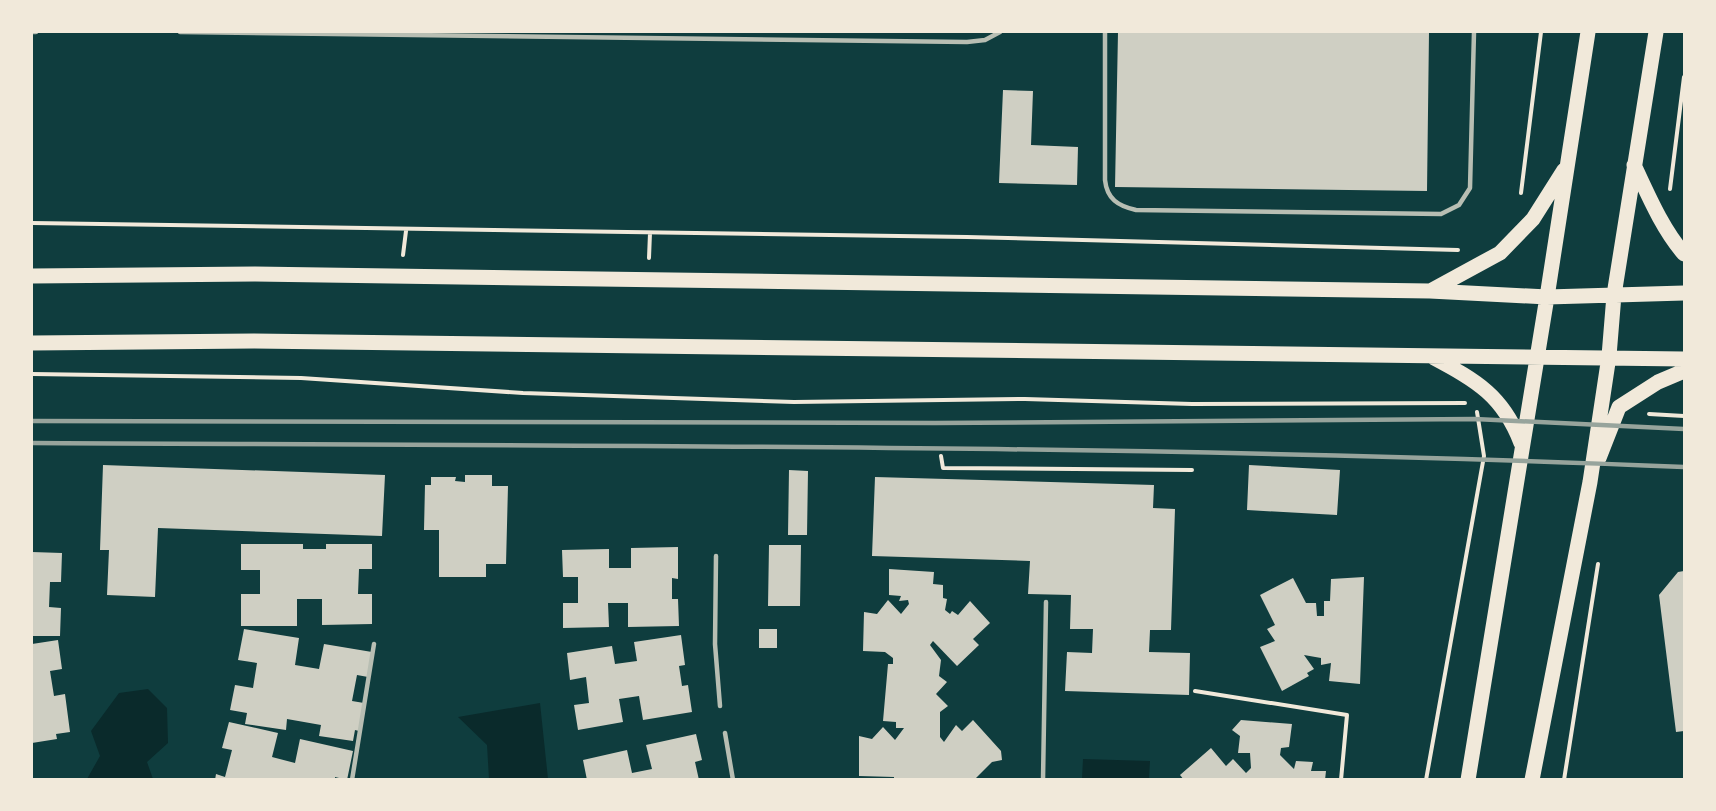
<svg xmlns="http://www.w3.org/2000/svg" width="1716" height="811" viewBox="0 0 1716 811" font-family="'Fira Sans',sans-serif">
<rect width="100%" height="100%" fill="#0f3d3e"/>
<path fill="#0a2a2b" d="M148 689 167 708 168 743 147 762 153 779H87L100 756 91 731 119 693Z
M540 703 548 779H489L487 745 458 717Z
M1083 759 1150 761 1149 779H1082Z"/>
<path fill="#cfcfc3" d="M1118 32H1429L1427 191 1115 187Z
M1003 90 1033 91 1031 145 1078 147 1077 185 999 183Z
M103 465 385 475 382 536 158 528 155 597 107 595 109 550H100Z
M1249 465 1340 470 1337 515 1247 510Z
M789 470 808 471 807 535H788Z
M465 475H492V486H508L506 564H486V577H439V530H424L425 485H431V477H456L455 481 465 482Z
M875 477 1154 485 1153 508 1175 509 1171 630H1150L1149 652 1190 653 1189 695 1065 691 1067 652 1092 653 1093 629H1070L1071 595 1028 594 1030 561 872 556Z
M241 544H303V549H326V544H372V569H359L358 594H372V624L322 625V599H297V626H241V594H260V570H241Z
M769 545H801L800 606H768Z
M678 547V579L672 578V599H678L679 626 628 627V603H608L609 627 563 628V603H578V577H563L562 550 609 549V568H631V548Z
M32 552 62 553 61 582H50L49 607 61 608 60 636H32Z
M889 569 934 572 933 584 943 585V598L947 599 945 610 950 614 952 611 958 615 970 601 990 623 973 639 979 645 957 666 933 641 930 645 941 660 939 676 947 682 936 694 948 706 940 712V737L944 742 956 725 962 731 973 720 1001 751 1002 760 992 762 974 780H894V777L859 776V736L872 739 883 727 895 740 904 728H896V722L883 721 888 664H893V658L885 652 863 651 864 612 877 614 888 600 901 614 909 604 908 600 899 601 901 596 889 595Z
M1684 571V731L1676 732 1659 595 1678 572Z
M1364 577 1360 684 1329 681 1331 663 1321 665V658L1304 655 1314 669 1307 673 1309 676 1282 691 1260 647 1275 641 1267 629 1275 625 1260 595 1293 578 1306 603H1316L1317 616H1324V601H1330L1331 579Z
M244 629 299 638 295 665 319 669 324 644 372 652 368 677 357 675 352 701 364 703 359 731 355 730 353 741 319 736 321 725 287 719 286 730 245 724 247 713 230 710 235 685 253 688 257 663 238 660Z
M759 629H777V648H759Z
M681 635 685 665 679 666 682 686 688 685 692 712 643 720 639 696 619 699 623 722 578 730 574 705 589 703 586 677 570 680 567 653 612 646 615 664 637 661 634 642Z
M58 640 62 669 50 671 54 696 65 694 70 732 56 734 57 739 32 743V644Z
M1241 720 1292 724 1289 747 1281 748 1280 755 1294 769 1296 761 1313 762 1311 771H1326L1325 780H1184L1180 775 1211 748 1226 766 1233 759 1246 773 1251 768 1250 753H1238L1240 736 1232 730Z
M229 722 278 733 272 757 295 763 300 739 353 751 347 780 335 777V780H215L216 774 225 777 232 750 222 748Z
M696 734 702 760 695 762 699 780H587L583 760 627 750 632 773 652 769 646 745Z"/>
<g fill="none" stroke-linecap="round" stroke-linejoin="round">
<path stroke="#f1e9da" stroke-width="4" d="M1670 189 1684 77
M1521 193 1541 32
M32 223 967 237 1458 250
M403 255 406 231
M649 258 650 233
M32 374 301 378 523 393 794 402 1025 399 1192 404 1465 403
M1649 414 1684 416
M941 456 943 468 1192 470
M1195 691 1347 715 1341 780
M1426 780 1484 456 1477 412
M1564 780 1598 564"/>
<path stroke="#b8beb3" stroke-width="4.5" d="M32 32H36
M180 32 967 42 985 40 1000 32
M1105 32V180C1107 199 1118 206 1136 210L1441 214 1459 205 1470 188 1474 32
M716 556 715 644 720 706
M725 733 733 780
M352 780 374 644
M1043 780 1046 602"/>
<path stroke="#f1e9da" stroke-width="15" d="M1634 165C1649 197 1662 228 1684 254
M32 276 255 274 1430 291 1547 297 1684 293
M1432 290 1500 253 1533 219 1564 170
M32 343 254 341 1684 359
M1434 358C1477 381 1503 396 1521 443
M1599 458 1619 407 1658 382 1684 371
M1468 780 1547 297 1588 32
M1532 780 1590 482 1609 356 1614 295 1656 32"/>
<path stroke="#97a49c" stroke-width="4.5" d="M32 421 935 423 1475 419 1684 429
M32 443C583 446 1134 444 1684 467"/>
</g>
<rect width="1716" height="811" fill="none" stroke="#f1e9da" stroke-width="66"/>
</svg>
